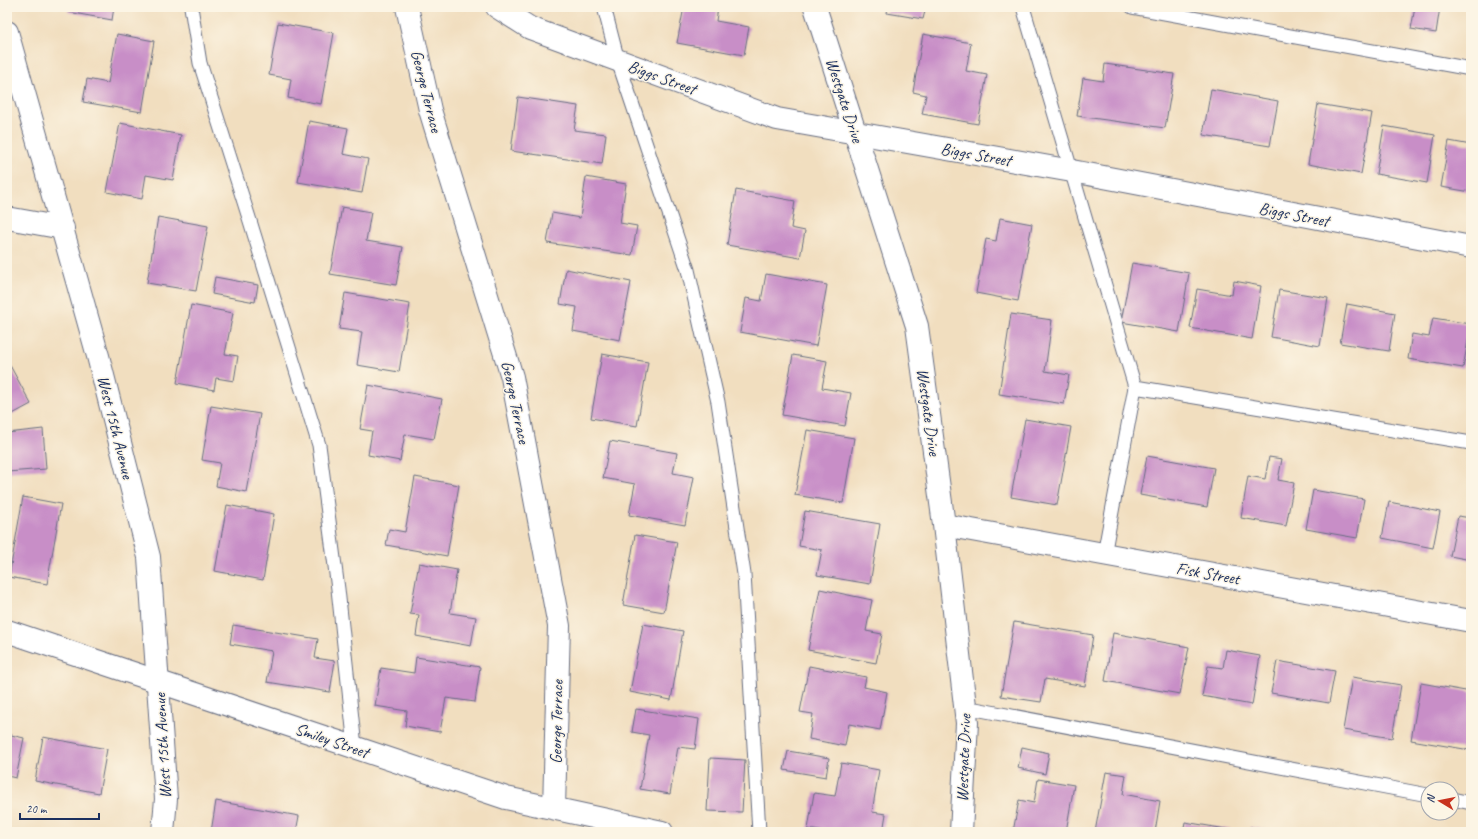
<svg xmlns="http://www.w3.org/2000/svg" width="1478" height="839" viewBox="0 0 1478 839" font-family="Caveat,sans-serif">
<rect width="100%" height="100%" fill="#fcf5e5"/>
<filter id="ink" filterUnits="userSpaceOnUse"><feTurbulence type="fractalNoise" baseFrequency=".025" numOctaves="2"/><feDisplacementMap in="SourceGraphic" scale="8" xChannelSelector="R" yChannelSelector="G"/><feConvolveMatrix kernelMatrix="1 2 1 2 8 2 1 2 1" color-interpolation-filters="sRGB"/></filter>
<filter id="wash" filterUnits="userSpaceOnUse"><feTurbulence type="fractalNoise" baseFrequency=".012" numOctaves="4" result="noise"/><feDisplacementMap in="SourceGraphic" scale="16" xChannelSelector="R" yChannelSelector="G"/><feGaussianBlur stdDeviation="0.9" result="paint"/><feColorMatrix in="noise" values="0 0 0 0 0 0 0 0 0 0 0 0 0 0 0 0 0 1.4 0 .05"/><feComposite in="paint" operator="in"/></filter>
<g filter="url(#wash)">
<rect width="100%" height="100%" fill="#f1debf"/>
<g id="blocks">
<path fill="#c88ec7" d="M69 7H114L112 20 68 12Z
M684 7H718L716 21 749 27 744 55 677 43Z
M888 7H926L923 19 887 13Z
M1415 7H1440L1436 33 1411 29Z
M278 23 334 33 321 104 288 98 291 79 269 75Z
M117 34 154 41 142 112 83 102 87 79 108 83Z
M923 34 971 43 966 71 987 75 978 124 922 114 926 95 913 92Z
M1105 64 1174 74 1165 128 1077 116 1083 78 1103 81Z
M1211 89 1278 101 1270 146 1203 135Z
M518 97 578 106 574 130 606 134 602 164 511 151Z
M1318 104 1372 113 1361 174 1308 164Z
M309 121 348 128 343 154 368 159 362 193 298 182Z
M120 123 181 135 173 180 146 175 142 199 107 192Z
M1384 126 1435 135 1427 183 1376 174Z
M1449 141 1471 145V192L1441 187Z
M586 177 626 184 620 223 637 226 632 255 547 243 552 213 580 218Z
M736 190 795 201 791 228 805 231 800 258 727 245Z
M342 207 371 212 366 241 403 247 396 285 330 274Z
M158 217 208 226 196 291 147 283Z
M1000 218 1032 224 1018 301 976 293 986 239 996 241Z
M1132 263 1189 273 1179 332 1121 322Z
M566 269 631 282 620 340 573 331 577 307 560 304Z
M766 274 827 285 816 346 740 332 746 298 761 301Z
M215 277 258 285 255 302 212 294Z
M1234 281 1261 286 1252 339 1190 328 1197 289 1232 295Z
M1279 290 1328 298 1320 346 1271 337Z
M345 293 410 304 399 372 357 365 362 332 339 329Z
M1347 304 1395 313 1389 351 1340 343Z
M191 305 233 313 225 354 238 356 234 381 216 378 214 390 177 383Z
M1011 314 1052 320 1045 371 1069 375 1064 404 999 394Z
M1433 318 1471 324 1463 368 1408 359 1412 334 1429 337Z
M602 354 648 362 637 426 591 418Z
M793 355 827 361 822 388 851 393 845 426 782 415Z
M7 360 31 404 7 417Z
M368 385 442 399 434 439 405 434 400 461 368 455 372 431 360 429Z
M211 406 260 414 246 492 216 486 220 463 202 460Z
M1025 419 1071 427 1057 505 1011 497Z
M43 429 46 469 7 472V433Z
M807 430 854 438 843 503 795 495Z
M610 441 677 453 673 473 694 477 685 525 629 515 635 484 603 478Z
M1147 456 1214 468 1207 507 1140 495Z
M1269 457 1282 459 1278 480 1294 483 1286 526 1241 518 1248 476 1265 479Z
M415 477 459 485 447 556 386 545 389 529 405 532Z
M1313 490 1364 499 1357 538 1306 529Z
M23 497 61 504 47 584 9 577Z
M1389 502 1440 512 1433 548 1382 538Z
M227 505 274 514 263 580 215 571Z
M805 511 880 524 870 584 817 575 822 550 799 546Z
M1458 516 1471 518V560L1450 556Z
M635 535 677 542 664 612 623 605Z
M419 563 457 570 450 613 476 617 471 646 416 636 419 615 410 614Z
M820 589 872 600 866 631 882 634 876 663 808 650Z
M1014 622 1093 635 1085 686 1045 679 1041 702 1001 696Z
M643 624 683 631 671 700 630 692Z
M233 625 318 639 315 658 335 661 330 692 267 682 272 651 230 644Z
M1113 633 1189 647 1180 694 1105 681Z
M1226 650 1260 656 1252 705 1202 696 1208 666 1223 668Z
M416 657 480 667 475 702 446 698 440 732 405 726 407 711 375 706 381 668 414 673Z
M1277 661 1335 671 1329 703 1271 693Z
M809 666 866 677 864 687 887 692 880 730 849 724 845 746 809 739 813 714 800 712Z
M1352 677 1401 685 1392 738 1343 730Z
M1421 683 1471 692V743L1470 750 1411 740Z
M636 709 699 719 695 749 678 747 670 794 640 789 649 735 632 732Z
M7 734 24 738 16 778 7 776Z
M43 737 107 749 99 793 35 781Z
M1022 747 1049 753 1045 774 1018 768Z
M788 751 829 758 826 777 784 770Z
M710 758 745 760 742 812 707 811Z
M841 763 879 770 872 812 886 814 883 832H825L808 829 814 793 835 796Z
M1106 772 1126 775 1123 794 1160 801 1155 832H1095Z
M1038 779 1074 785 1066 832H1013L1019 800 1034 803Z
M216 801 299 816 296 832H211Z
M1185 822 1238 831V832H1183Z
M1250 827 1267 830 1266 832H1249Z"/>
</g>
</g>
<g filter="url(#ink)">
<use href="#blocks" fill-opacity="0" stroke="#666c80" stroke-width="1"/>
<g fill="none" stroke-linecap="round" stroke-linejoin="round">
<g stroke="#666c80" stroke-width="15">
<path id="service" d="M191 7 200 63 250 221 319 445 338 589 355 747
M604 7 618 61 688 270 718 402 744 574 759 832
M1023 7 1135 387 1104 555
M1132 7 1471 69
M1135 387 1471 443
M965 707 1428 795
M1452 799 1471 803"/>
</g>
<g stroke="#666c80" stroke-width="24">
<path id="minor" d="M407 7 430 110 512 377 559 626 554 808
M497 7 530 28 777 119 1072 171 1471 247
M815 7 917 326 944 525 967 723 961 832
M7 218 63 228
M944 525 1471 621
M7 631 506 798 662 832"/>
</g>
<g stroke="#666c80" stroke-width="24">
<path id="tertiary" d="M7 32 98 356 149 557 166 799 163 832"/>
</g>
<use href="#service" stroke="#fff" stroke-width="13"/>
<use href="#minor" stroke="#fff" stroke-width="22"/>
<use href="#tertiary" stroke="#fff" stroke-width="22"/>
</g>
</g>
<g text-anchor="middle" stroke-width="3" stroke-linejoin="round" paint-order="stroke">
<g font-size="17" fill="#1b2f5e" stroke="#fcf5e5">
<text transform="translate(662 77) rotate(20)" y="6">Biggs Street</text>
<text transform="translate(427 91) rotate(76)" y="6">George Terrace</text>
<text transform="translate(845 100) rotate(72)" y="6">Westgate Drive</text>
<text transform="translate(976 154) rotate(10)" y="6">Biggs Street</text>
<text transform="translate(1294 214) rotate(11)" y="6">Biggs Street</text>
<text transform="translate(516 402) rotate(78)" y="6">George Terrace</text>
<text transform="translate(929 412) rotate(82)" y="6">Westgate Drive</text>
<text transform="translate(116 427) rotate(76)" y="6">West 15th Avenue</text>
<text transform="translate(1208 573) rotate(10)" y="6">Fisk Street</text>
<text transform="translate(556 722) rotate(-89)" y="6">George Terrace</text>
<text transform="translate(332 740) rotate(19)" y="6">Smiley Street</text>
<text transform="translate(162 746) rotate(-93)" y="6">West 15th Avenue</text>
<text transform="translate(963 758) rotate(-88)" y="6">Westgate Drive</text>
</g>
</g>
<rect width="1478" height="839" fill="none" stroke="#fcf5e5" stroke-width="24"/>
<g transform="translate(1440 801) rotate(280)"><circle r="19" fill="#fcf5e5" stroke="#a2a6af"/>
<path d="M0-3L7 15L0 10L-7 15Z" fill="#c8321e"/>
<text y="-6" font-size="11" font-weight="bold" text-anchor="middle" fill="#1b2f5e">N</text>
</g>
<path d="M20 813v6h79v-6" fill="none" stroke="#1b2f5e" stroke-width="2"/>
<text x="26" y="813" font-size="12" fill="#1b2f5e" stroke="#fcf5e5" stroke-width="3" paint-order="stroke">20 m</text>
</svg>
